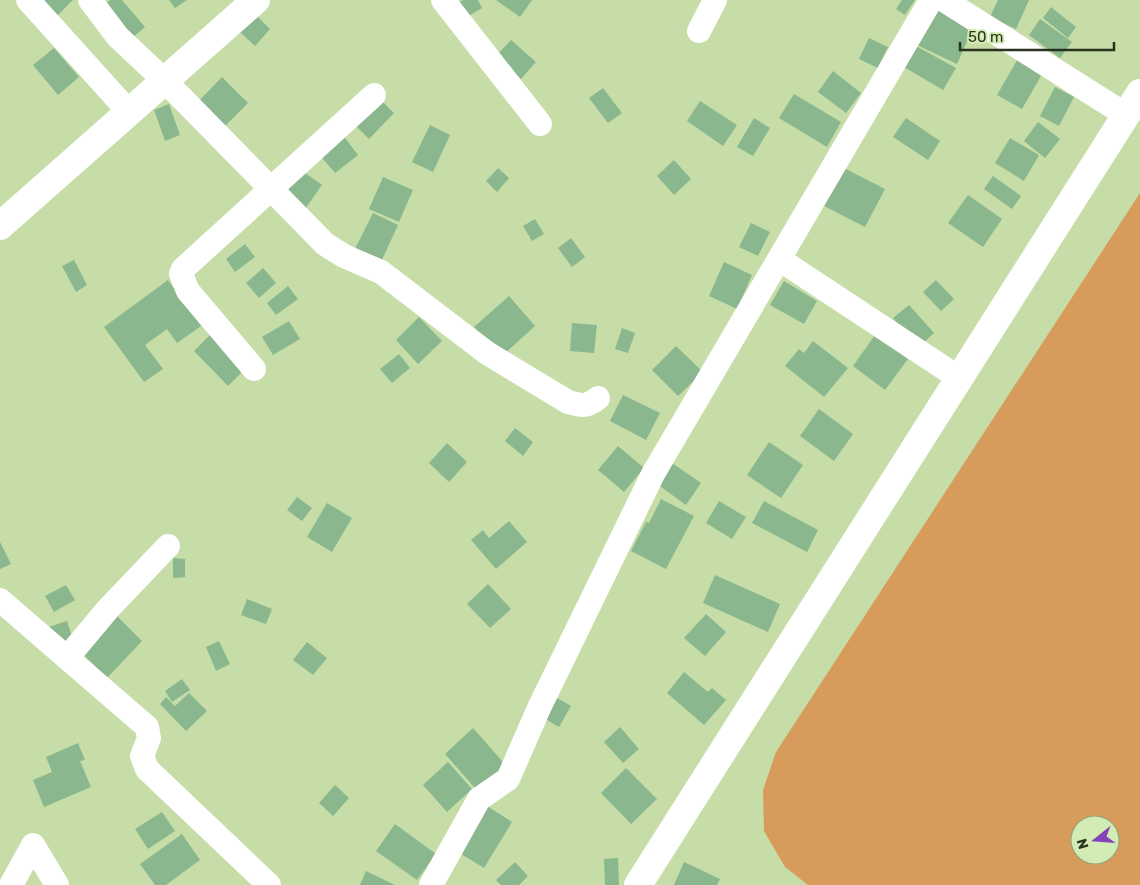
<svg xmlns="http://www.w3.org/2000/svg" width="1140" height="885" viewBox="0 0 1140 885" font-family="Rubik,sans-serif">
<rect width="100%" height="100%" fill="#c6dda7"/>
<path fill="#d79c5c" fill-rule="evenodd" d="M1140 193V885H808L785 867 764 831 763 790 776 752ZM1080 825H1110V855H1080Z"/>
<path fill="#8ab78e" d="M37 0H73L55 18Z
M110 0H122L145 27 131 39 103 6Z
M169 0H187L175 8Z
M463 0H478L482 8 462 20 454 6Z
M496 0H532L520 17Z
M902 0H915L905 15 896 9Z
M998 0H1029L1016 29 990 17Z
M1051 7 1076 27 1068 38 1043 18Z
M935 8 974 26 957 64 917 45Z
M256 15 270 29 255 46 240 32Z
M1040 19 1072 42 1060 58 1029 35Z
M869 38 888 47 878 68 859 59Z
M511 40 536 62 521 79 496 56Z
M916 46 956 68 943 90 904 67Z
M54 48 79 77 58 95 33 65Z
M1020 55 1045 69 1022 109 997 95Z
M833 71 861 93 846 113 818 92Z
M222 77 248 103 223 128 197 103Z
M1055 87 1074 97 1059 126 1040 116Z
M603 88 622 113 608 123 589 98Z
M794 94 841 122 827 147 779 118Z
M379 98 394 113 369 139 354 124Z
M700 101 737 125 723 146 687 121Z
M169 104 180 135 165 141 154 110Z
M754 118 770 128 753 156 737 147Z
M906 118 940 141 928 160 893 137Z
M1038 122 1060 139 1045 158 1024 141Z
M430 125 450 135 433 172 412 162Z
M342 134 358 155 335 173 318 153Z
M1010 138 1039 155 1024 181 995 163Z
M674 160 691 179 674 195 657 176Z
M294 165 322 185 305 209 277 189Z
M842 167 885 189 865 227 822 205Z
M498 168 509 178 497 192 486 181Z
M993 176 1021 196 1012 209 984 189Z
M383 177 413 190 399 222 369 209Z
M968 195 1002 219 983 247 948 223Z
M373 213 398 225 381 262 355 249Z
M535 219 544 234 532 241 523 226Z
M751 223 770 232 758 256 739 247Z
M571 238 585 257 572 267 558 248Z
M245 244 255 257 235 272 226 259Z
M74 260 87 285 76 292 62 266Z
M724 262 752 275 737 309 709 296Z
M263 268 276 283 259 298 246 283Z
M168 280 201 326 177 343 167 329 145 345 163 369 144 382 104 327Z
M936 280 954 299 941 311 923 292Z
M784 281 817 301 804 324 770 305Z
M288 286 298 299 276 315 267 303Z
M509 296 535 326 501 357 474 327Z
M909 305 934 333 918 348 893 318Z
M419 317 442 341 418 364 396 340Z
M289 321 300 339 273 355 262 337Z
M572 323 597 325 594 353 570 351Z
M622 328 635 333 628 353 615 349Z
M214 331 248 366 228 386 194 351Z
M875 335 908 359 885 390 853 366Z
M813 341 848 368 824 397 785 366 799 349 804 353Z
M676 346 703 372 678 396 652 370Z
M399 354 410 368 392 383 380 369Z
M623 395 660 413 646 440 610 421Z
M819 409 853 434 834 461 800 436Z
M515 428 533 442 523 456 505 441Z
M769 442 803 465 781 498 747 475Z
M447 443 467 462 449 482 429 463Z
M618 446 644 468 624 492 598 470Z
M672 463 701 483 686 505 657 484Z
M297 497 312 508 302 521 287 510Z
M661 499 694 516 666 569 631 551 646 522 649 523Z
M719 501 746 517 732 539 706 523Z
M764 501 818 530 807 552 752 523Z
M327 503 352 518 332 552 307 537Z
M509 521 527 542 496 569 471 540 483 530 489 538Z
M0 542 11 564 0 569Z
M173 558 185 559V577L173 578Z
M715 575 780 604 768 632 703 603Z
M488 584 511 609 490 628 467 604Z
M66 585 75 600 54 612 45 596Z
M247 599 272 609 266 624 241 615Z
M115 614 142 641 107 678 80 651Z
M706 614 726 632 705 656 684 638Z
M67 621 74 643 56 649 49 627Z
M219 641 230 664 216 671 206 647Z
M307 642 327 658 313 675 293 660Z
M684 672 708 692 712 688 726 700 704 725 667 693Z
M182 679 190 690 172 702 165 691Z
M189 693 207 711 186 731 160 704 166 697 175 706Z
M552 695 571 706 559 727 540 716Z
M620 727 639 749 623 763 604 742Z
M473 728 510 770 482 796 445 754Z
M78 743 85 760 80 761 91 787 44 807 33 780 52 772 46 757Z
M448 762 472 789 447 812 423 785Z
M626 768 657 799 631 824 601 793Z
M335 785 349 798 333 816 319 803Z
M481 802 512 822 484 868 453 849Z
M162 812 175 831 148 849 135 829Z
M395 824 436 854 417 880 376 851Z
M182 834 200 860 166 885H155L140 864Z
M618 858 619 885H605L604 859Z
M515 862 528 876 519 885H501L496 880Z
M684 862 720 879 717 885H674Z
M366 871 395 885H360Z"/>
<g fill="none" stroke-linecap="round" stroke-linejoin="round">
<path stroke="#fff" stroke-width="24" d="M28 0 130 113
M90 0 118 37 166 82 325 244 344 256 381 272 487 353 568 402C582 406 587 407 598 398
M443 0 540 124
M944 0 1126 115
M699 31 715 0
M779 259 959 378
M254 369 188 291 181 274 183 269 374 95
M0 600 147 727 149 738 142 756 147 769 269 885
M67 658 108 609 168 546
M11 885 33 845 57 885
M431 885 479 799 508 779 539 708 653 474 931 0"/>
<path stroke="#fff" stroke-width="28" d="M0 226 256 0
M638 885 1140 93"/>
</g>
<g transform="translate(1095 840) rotate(253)"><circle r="24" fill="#d3ebb4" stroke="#8fa178"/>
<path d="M0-4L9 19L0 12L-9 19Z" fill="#8443b7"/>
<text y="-8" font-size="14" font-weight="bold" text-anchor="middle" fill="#29321d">N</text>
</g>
<path d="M960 42v8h154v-8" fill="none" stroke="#29321d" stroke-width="2.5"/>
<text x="968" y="42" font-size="15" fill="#29321d" stroke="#d3ebb4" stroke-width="4" paint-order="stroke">50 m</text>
</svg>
